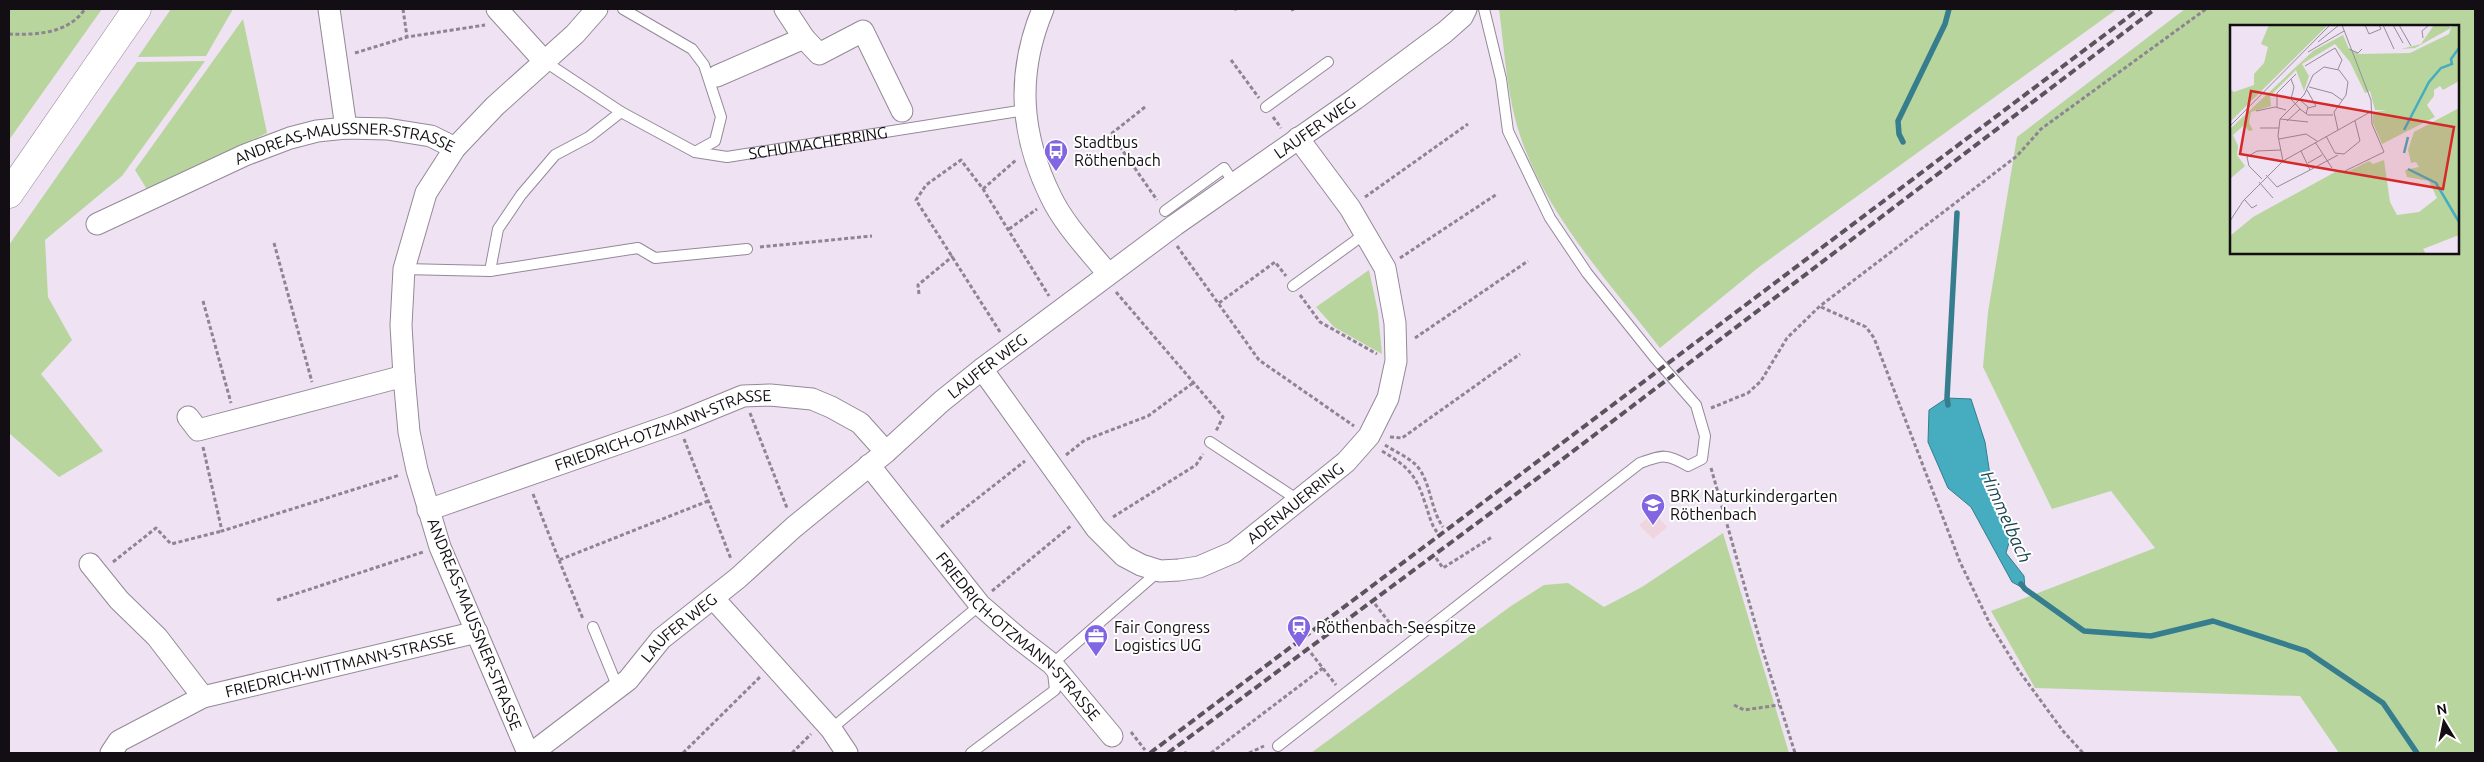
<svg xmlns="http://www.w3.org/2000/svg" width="2484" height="762" viewBox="0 0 2484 762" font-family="Ubuntu,sans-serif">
<rect width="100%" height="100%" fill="#eee2f3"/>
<path fill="#efd5dd" d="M1654 513 1667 527 1653 539 1639 525Z"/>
<path fill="#b9d59e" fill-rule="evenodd" d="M9 9H102L9 140Z
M171 9H233L206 56 138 57Z
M1499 9H2117L1759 267 1660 348C1606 278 1540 209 1516 122 1506 85 1504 46 1499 9Z
M2185 9H2475V753H2339L2300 696 2035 688 1991 611 2155 548 2111 491 2052 509 1983 367 1988 312 2017 137ZM2232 26H2458V252H2232Z
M243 19 267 133 148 191 135 170Z
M205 61 122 176 45 240 48 297 72 340 41 374 103 451 59 477 9 433V245L137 62Z
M1369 270 1378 312 1382 354 1334 327 1316 307Z
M1723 533 1789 753H1311L1511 606 1544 585 1568 583 1604 607 1642 587Z"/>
<path fill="#46adc1" stroke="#367d8d" d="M1947 398 1971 399 1985 442 1990 475 2013 529 2006 553 2024 576 2025 589 2012 582 1971 507 1948 488 1928 442 1929 410Z"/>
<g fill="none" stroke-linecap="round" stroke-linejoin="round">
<path stroke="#367d8d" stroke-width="5.5" d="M1903 142 1899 134 1898 121 1945 24 1949 9
M1948 405 1947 398 1957 213
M2021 584 2025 589 2084 631 2151 636 2213 621 2306 651 2383 703 2417 753"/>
<g stroke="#948998" stroke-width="12">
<g id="service">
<path d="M623 9 692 49 704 65 721 117 715 141 695 152"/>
<path id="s1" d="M544 61 621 112 695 152 727 157 1025 110"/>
<path d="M1266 107 1328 62"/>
<path d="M1165 211 1224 168 1234 183"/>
<path d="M404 269 490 271 638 248 655 258 747 249"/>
<path d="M490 271 498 229 521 195 555 155 589 137 621 112"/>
<path d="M1293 286 1366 233"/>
<path d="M1210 442 1298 500"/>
<path d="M593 627 618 688"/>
<path d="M831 729 980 605"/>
<path d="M1278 746 1640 463C1662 455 1667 453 1688 466L1702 459 1705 436 1696 405 1655 358 1587 273 1550 218 1508 131 1501 79 1484 9"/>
<path d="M971 753 1055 690 1052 664 1159 571"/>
</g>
</g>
<g stroke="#948998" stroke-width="23">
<g id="minor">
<path d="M329 9 346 128"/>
<path d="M497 9 544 61"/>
<path d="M1043 9C1016 74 1020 134 1051 197 1065 226 1089 250 1108 274"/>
<path d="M804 38 819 54 863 31 902 111"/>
<path d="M717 76 804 38 785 9"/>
<path id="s2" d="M97 224 245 155 290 138 317 131 346 128 387 129 431 136 455 148"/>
<path id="s3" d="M982 369 1096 528 1124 556 1141 565 1160 571 1179 570 1199 567 1234 552 1346 462 1369 436 1388 398 1396 361 1395 323 1385 268 1350 208 1298 138"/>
<path d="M188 417 198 430 404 376"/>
<path id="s4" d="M869 465 980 605 1017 637 1052 664 1112 736"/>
<path id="s5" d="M428 510 677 423 743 396 770 395 812 399 831 407 860 423 886 452"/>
<path d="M90 564 119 600 157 637 203 697"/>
<path d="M714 599 831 729 847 753"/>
<path id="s6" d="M111 753 119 741 203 697 477 632"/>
<path d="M528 753 440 547 417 470 409 432 404 376 401 325 404 269 426 193 455 148 495 106 575 34 597 9"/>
<path id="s7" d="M532 753 628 680 661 639 738 578 794 527 886 452 942 401 982 369 1175 225 1355 99 1445 32 1462 17 1466 9"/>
</g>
</g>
<g stroke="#948998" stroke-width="29">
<path id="secondary" d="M9 194 137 9"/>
</g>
<path stroke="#8d8590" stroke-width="3" stroke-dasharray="4 2.5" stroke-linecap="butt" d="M403 9 407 37
M1234 9H1237
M1291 10 1294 9
M9 34C36 35 68 34 85 9
M355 53 407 37 485 25
M1231 60 1259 98
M1145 107 1111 134 1157 200
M1273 117 1281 128
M983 189 1016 160
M1365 197 1468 124
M1009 229 1037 209
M274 243 312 382
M1177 246 1259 360 1354 426
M760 247 872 236
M1400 258 1497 194
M1116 292 1223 417 1216 431
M919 294 918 285 953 256
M1300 295 1320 322 1377 354
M203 301 231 403
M1219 303 1275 262 1286 276
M1821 307 1866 327 1874 338 1960 562 1990 624 2019 671 2063 731 2083 753
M1000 332 916 200 926 185 961 160 983 189 1049 296
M1415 338 1528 261
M1711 408 1748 393 1761 381 1787 338 1820 306 2017 156 2041 129 2206 9
M750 413 787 508
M1390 437 1402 438 1520 354
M684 439 731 559
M1385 445C1394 451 1408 457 1416 465 1431 481 1430 509 1443 527
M203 447 222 531 400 475
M1382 451C1407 466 1416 474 1425 503 1429 513 1430 523 1437 532
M1066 455 1085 440 1148 416 1193 383
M1711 468 1763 651 1795 753
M533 494 559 560 708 501
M1113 517 1196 465 1203 454
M941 527 1025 461
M1436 558 1443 568 1492 537
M559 560 583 619
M113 562 156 528 171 544 222 531
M992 591 1072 525
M277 600 423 552
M1375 604 1399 635
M1311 653 1336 685
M1734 705 1744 710 1779 705
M1131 732 1145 750
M683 753 760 677
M792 753 811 734
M1184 753H1187
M1211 753 1323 668
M1249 753 1264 746"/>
<use href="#service" stroke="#fff" stroke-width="10"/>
<use href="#minor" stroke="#fff" stroke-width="21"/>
<use href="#secondary" stroke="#fff" stroke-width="28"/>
<path stroke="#5b545d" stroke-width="4" stroke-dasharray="8 4" stroke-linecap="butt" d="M1150 753 2139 9
M1168 753 1543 474 2155 9"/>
</g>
<defs>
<g id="bus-pin" transform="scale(1.25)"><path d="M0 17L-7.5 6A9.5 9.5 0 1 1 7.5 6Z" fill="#8265e0" stroke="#fff"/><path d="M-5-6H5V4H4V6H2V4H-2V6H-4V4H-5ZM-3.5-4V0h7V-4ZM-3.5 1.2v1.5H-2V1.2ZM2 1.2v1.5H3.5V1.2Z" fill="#fff"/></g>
<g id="school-pin" transform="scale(1.25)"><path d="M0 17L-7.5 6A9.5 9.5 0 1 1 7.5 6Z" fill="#8265e0" stroke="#fff"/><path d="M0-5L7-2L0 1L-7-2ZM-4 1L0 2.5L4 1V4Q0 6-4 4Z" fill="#fff"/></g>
<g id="station-pin" transform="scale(1.25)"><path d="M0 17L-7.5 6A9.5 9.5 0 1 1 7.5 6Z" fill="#8265e0" stroke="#fff"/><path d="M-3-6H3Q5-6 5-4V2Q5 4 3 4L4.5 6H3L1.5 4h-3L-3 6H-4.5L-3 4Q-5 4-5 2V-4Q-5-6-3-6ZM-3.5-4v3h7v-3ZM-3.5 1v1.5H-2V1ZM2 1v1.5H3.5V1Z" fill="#fff"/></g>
<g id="office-pin" transform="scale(1.25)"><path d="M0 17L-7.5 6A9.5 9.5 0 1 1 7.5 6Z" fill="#8265e0" stroke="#fff"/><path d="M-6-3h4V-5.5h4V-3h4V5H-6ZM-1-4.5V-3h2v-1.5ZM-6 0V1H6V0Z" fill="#fff"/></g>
</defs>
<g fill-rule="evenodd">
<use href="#bus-pin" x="1056" y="151"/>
<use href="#school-pin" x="1653" y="505"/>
<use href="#station-pin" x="1299" y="627"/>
<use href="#office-pin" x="1096" y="636"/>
</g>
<g text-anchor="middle" stroke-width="4" stroke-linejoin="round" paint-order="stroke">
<g font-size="16" fill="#120e13" stroke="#fff">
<text dy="6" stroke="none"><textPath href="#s7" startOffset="1004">LAUFER WEG</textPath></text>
<text dy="6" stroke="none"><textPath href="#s1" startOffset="301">SCHUMACHERRING</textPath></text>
<text dy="6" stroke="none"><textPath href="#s2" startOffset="266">ANDREAS-MAUSSNER-STRASSE</textPath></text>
<text dy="6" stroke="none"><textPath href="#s7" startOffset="599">LAUFER WEG</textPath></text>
<text dy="6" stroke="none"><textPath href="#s5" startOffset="249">FRIEDRICH-OTZMANN-STRASSE</textPath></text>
<text dy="6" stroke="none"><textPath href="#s3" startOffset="430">ADENAUERRING</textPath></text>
<text transform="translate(475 624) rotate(68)" y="6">ANDREAS-MAUSSNER-STRASSE</text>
<text dy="6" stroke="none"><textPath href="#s7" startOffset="194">LAUFER WEG</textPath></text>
<text dy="6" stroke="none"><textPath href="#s4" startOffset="228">FRIEDRICH-OTZMANN-STRASSE</textPath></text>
<text dy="6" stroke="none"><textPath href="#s6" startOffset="250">FRIEDRICH-WITTMANN-STRASSE</textPath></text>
</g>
<g font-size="16" fill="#120e13" stroke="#fff" text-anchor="start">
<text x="1074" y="148">Stadtbus<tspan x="1074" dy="18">Röthenbach</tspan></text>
<text x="1670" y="502">BRK Naturkindergarten<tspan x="1670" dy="18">Röthenbach</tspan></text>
<text x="1114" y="633">Fair Congress<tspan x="1114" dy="18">Logistics UG</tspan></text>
<text x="1316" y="633">Röthenbach-Seespitze</text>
</g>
<g font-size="18" font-style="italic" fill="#18454e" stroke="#fff">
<text transform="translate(2006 517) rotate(66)" y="6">Himmelbach</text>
</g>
</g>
<g transform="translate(2230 25)">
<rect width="229" height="229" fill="#eee2f3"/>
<path d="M39 0H98L0 97V64L4 67 24 60V49L34 38 38 22 31 19ZM204 0H218L221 3 185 23 171 24 191 19ZM222 0H229V56L213 65 210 61 204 65V71L197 80 205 92 152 119 143 98V87L157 85H145L140 66 135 68 120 37 105 19 72 39 79 51 74 66 66 45 37 74 40 71 41 81 21 87 19 98 23 105 19 106 14 100 3 110 8 121 7 130 15 141 0 154V104L83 26 113 10 119 24 129 29 180 28 219 9ZM229 83V210L193 224 196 229H0V211L23 192 107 146 115 148 139 136 143 139 154 135 160 177 167 190 189 187 207 173 199 156 177 152 175 145 189 142 186 137 181 138 178 125 184 107Z" fill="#b9d59e"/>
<path fill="none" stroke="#46adc1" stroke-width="2.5" d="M174 105 199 57 211 43 222 39 221 34 229 23M174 128 178 112M178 144 206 158 229 197"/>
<path fill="none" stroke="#968d99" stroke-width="1" d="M112 0 141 75 142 99 154 127 115 146M135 0 139 9 151 4 149 0M153 0 164 24M163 0 173 18M169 0 181 21M193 13 192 6 199 0M88 17 109 0M119 24 128 28 132 24M78 27 114 6M75 41 105 23 112 35 108 44M61 54 64 62 61 74 70 84 78 90H103M79 62 102 68 112 75M77 65 86 81 78 83M70 75 78 82 76 89M47 82V68L66 49M26 86 45 82 56 85M50 94 78 97M57 96 70 84M0 101 100 0M30 103H49M96 111 105 128 114 129 130 116 125 96M49 114 76 109 87 116M85 117 102 143M53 136 48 111 50 94 74 70 83 50 94 42 109 45 118 57 116 70 104 87 108 105M78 138 92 130M80 145 108 130M36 150 47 162 80 145 71 126M32 154 19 141 17 132 27 126 51 125M29 157 43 173M14 174 22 183 27 180M0 196 13 176 53 136 142 86"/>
<path fill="#d62828" fill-opacity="0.15" stroke="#d62828" stroke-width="2.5" d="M21 66 224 102 213 164 10 129Z"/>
<rect width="229" height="229" fill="none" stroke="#120e13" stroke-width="2.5"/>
</g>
<rect width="2484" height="762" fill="none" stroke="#120e13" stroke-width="20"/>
<g transform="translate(2444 722) rotate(350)" stroke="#ffffff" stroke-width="4" paint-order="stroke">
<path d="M0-4L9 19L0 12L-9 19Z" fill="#120e13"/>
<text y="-8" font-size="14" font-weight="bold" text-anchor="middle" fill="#120e13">N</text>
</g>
</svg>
